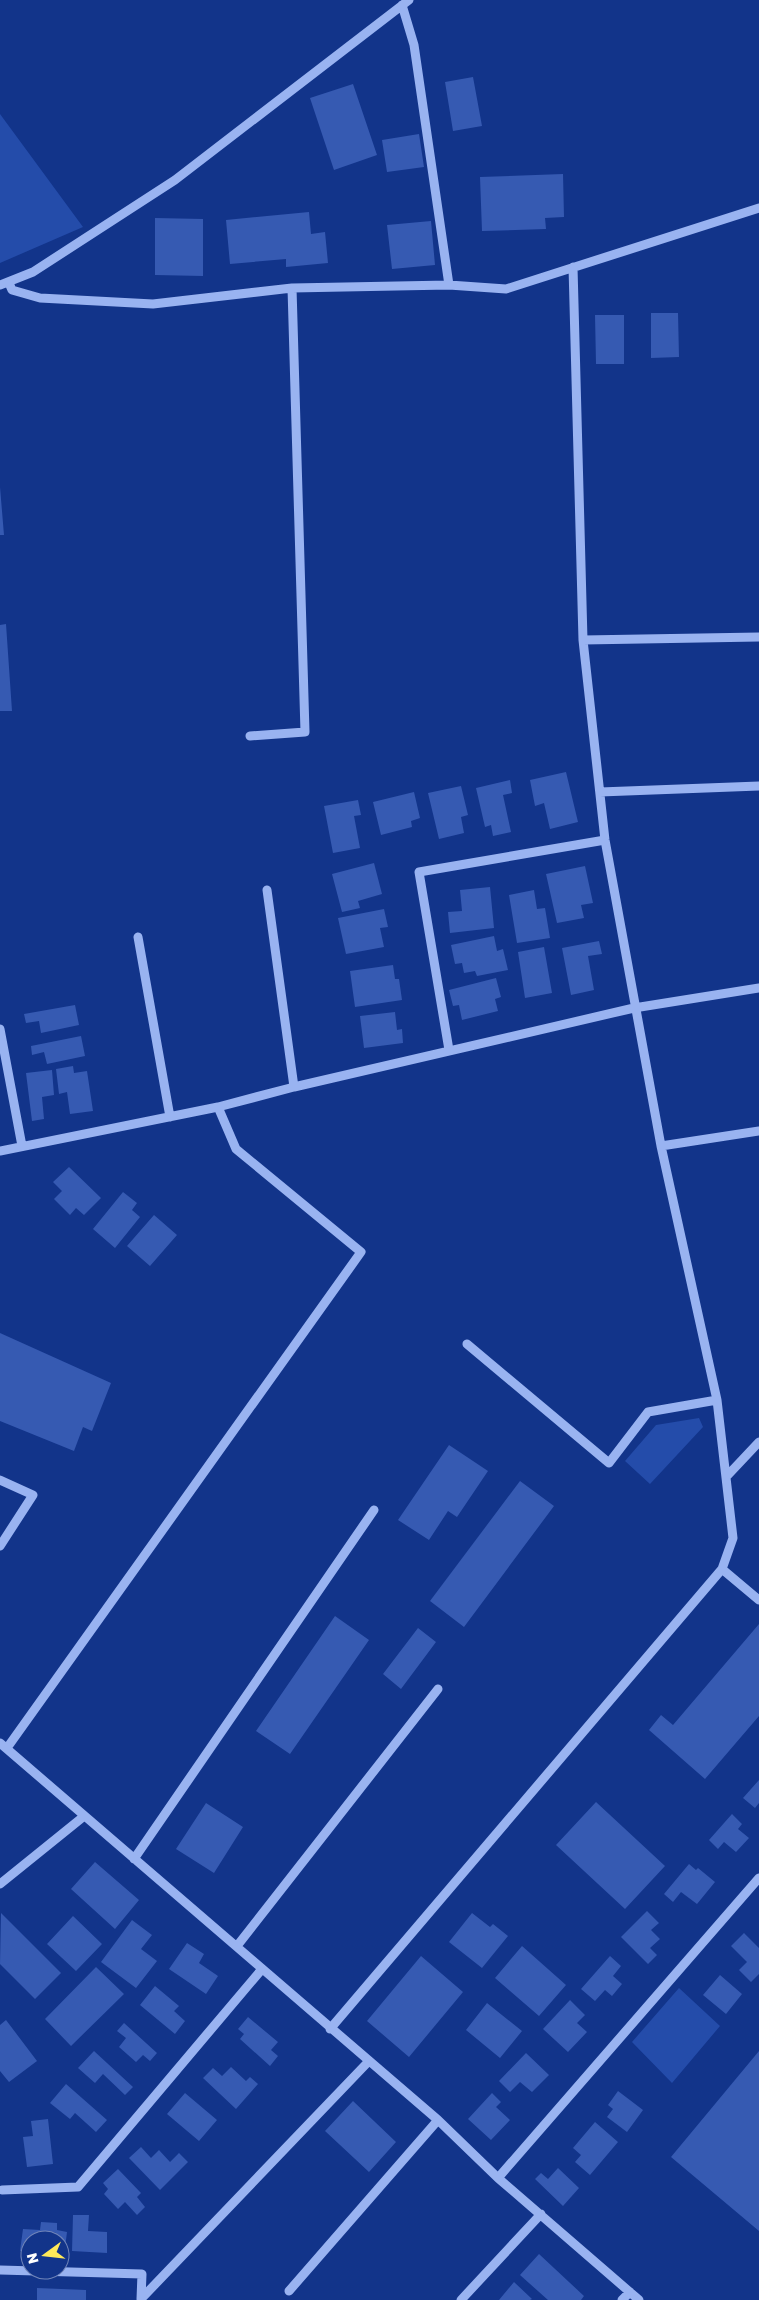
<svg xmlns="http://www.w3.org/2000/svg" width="759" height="2300" viewBox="0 0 759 2300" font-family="'Golos Text',sans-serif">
<rect width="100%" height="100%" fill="#12348a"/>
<path fill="#244caa" d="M0 114 83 227 0 263Z
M699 1418 703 1427 650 1484 625 1461 656 1425Z
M679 1988 720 2026 672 2083 632 2042Z"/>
<path fill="#365ab2" d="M473 77 482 126 453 131 445 82Z
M353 84 377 155 334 170 310 98Z
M419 134 424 167 387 172 382 140Z
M563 174 564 217 545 218 546 229 482 231 480 177Z
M309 212 311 234 325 232 328 263 286 267V259L230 264 226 220Z
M155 218 203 219V276L155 275Z
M431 221 435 265 392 269 387 225Z
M651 313H678L679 357 651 358Z
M595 315H624V364H596Z
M0 487 4 535H0Z
M6 624 12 711H0V625Z
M566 772 578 822 550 829 544 803 535 806 530 780Z
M510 780 512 793 503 795 511 832 493 836 491 825 485 827 476 788Z
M461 786 468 815 461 817 464 833 439 839 428 793Z
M414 792 420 818 411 821 412 827 381 835 373 802Z
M358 800 361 815 354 816 360 848 333 853 324 806Z
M374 863 382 894 358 901 360 908 342 912 332 874Z
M585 866 593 903 581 905 584 918 557 923 546 874Z
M490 887 494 928 450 933 448 912 462 911 460 890Z
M534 890 537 909 545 908 550 938 517 943 509 895Z
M384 909 388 927 380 928 384 947 346 954 338 918Z
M494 936 497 951 503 949 508 970 477 976 475 971 464 973 462 963 455 964 451 945Z
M599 941 602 954 588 956 594 990 571 995 562 948Z
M544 947 552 993 525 998 518 952Z
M393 965 395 979H399L402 1000 355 1007 350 971Z
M496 978 501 997 495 999 498 1011 462 1020 459 1005 453 1006 449 990Z
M75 1005 79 1025 41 1033 39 1021 26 1023 24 1014Z
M395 1012 397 1030 402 1029 403 1043 364 1048 360 1016Z
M81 1036 85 1056 47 1064 44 1052 32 1055 31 1046Z
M73 1066 74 1073 87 1071 93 1111 70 1114 67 1092 59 1094 56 1069Z
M52 1070 54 1095 42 1097 44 1119 32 1121 26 1073Z
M69 1167 101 1198 84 1215 76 1208 70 1215 54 1199 62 1191 53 1182Z
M123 1192 137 1203 132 1210 140 1217 115 1248 93 1229Z
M154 1215 177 1235 150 1266 127 1246Z
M0 1333 111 1383 92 1431 83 1427 74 1451 0 1421Z
M449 1445 488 1471 457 1517 448 1511 429 1540 398 1520Z
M520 1481 554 1506 464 1627 430 1601Z
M335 1616 369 1640 290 1754 256 1731Z
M759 1624V1716L705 1779 649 1730 661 1715 673 1725Z
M418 1628 436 1642 401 1689 383 1674Z
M759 1780V1803L755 1808 743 1798Z
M596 1802 665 1866 625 1909 556 1845Z
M206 1803 243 1827 214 1873 176 1849Z
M732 1814 742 1824 738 1829 749 1838 736 1852 724 1842 718 1849 709 1840Z
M95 1862 139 1900 115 1929 71 1889Z
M689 1864 696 1870 698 1868 715 1882 697 1904 681 1892 673 1902 664 1894Z
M647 1911 659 1923 651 1930 660 1939 650 1948 657 1955 648 1964 621 1937Z
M1 1913 61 1973 35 1999 0 1964Z
M472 1913 490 1927 493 1924 508 1936 482 1968 449 1942Z
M73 1916 102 1944 76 1971 47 1944Z
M132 1920 152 1935 141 1949 157 1961 136 1988 101 1962Z
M744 1933 759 1948V1974L751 1982 739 1970 747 1962 731 1946Z
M187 1943 204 1954 199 1963 218 1976 206 1994 169 1969Z
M522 1946 566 1985 539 2016 495 1978Z
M421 1956 463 1992 409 2057 367 2021Z
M610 1956 621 1966 613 1976 622 1984 612 1996 605 1990 595 2001 581 1989Z
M96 1967 124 1994 71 2046 45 2019Z
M720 1975 742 1994 726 2014 703 1995Z
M155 1986 179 2006 174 2011 185 2021 175 2034 140 2005Z
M570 2000 585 2015 577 2023 587 2032 568 2052 543 2029Z
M487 2003 522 2031 500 2058 466 2030Z
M248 2017 278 2042 271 2050 278 2056 270 2066 240 2039 244 2034 238 2029Z
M6 2020 37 2061 9 2082 0 2071V2025Z
M124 2023 157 2053 150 2061 143 2055 136 2062 119 2047 126 2038 117 2031Z
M94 2051 133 2087 125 2095 103 2074 95 2083 78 2068Z
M759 2051V2231L671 2157Z
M526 2053 549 2075 532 2092 520 2082 510 2092 499 2081Z
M231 2067 246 2081 250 2077 258 2084 236 2109 203 2078 213 2068 222 2076Z
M66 2084 107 2120 96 2132 75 2113 70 2119 50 2103Z
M618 2091 643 2110 627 2132 607 2117 613 2109 608 2105Z
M185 2093 217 2120 199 2141 167 2114Z
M492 2093 501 2102 496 2107 510 2120 491 2140 468 2119Z
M353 2101 396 2142 369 2172 325 2131Z
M48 2119 53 2164 27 2167 23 2137 33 2136 31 2121Z
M595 2122 618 2142 590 2175 575 2162 581 2155 573 2148Z
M141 2147 151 2158 159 2150 170 2162 179 2153 188 2162 160 2190 129 2158Z
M558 2168 579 2188 563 2206 535 2179 541 2173 548 2179Z
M118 2169 141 2193 137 2197 145 2207 137 2215 125 2202 118 2209 104 2194 108 2189 103 2183Z
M73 2215H89L88 2231 107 2232V2253L72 2251Z
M41 2222 57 2223V2230L67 2232 64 2256 60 2255V2240H30V2252L20 2251 23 2229 40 2230Z
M539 2254 584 2296 581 2300H548L520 2275Z
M514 2282 532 2299 530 2300H499Z
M37 2288 86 2290V2300H37Z"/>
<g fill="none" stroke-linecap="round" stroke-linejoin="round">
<path stroke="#99b3f1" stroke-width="9" d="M402 5 414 45 449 285
M9 283 12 290 40 298 153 304 292 288 449 285 506 289 759 208
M0 285 33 272 175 180 409 0
M583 640 759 637
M250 736 305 732 292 288
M600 792 759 786
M267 890 294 1087
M138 937 170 1117
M0 1029 22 1146
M449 1050 419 872 605 840
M218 1107 294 1087 634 1008 759 988
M661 1146 759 1131
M0 1151 218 1107 236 1149 361 1252 7 1748
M467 1344 609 1463 648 1412 717 1400
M727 1476 759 1442
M0 1480 33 1495 0 1546
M722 1569 759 1600
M0 1743 438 2120 498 2178 639 2300
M134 1859 374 1510
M0 1884 83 1817
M237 1946 438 1689
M330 2029 722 1569 733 1538 717 1400 661 1146 605 840 583 640 573 267
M498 2178 759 1878
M2 2190 78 2187 262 1969
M0 2270 142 2274 141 2299 369 2061
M289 2291 438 2120
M461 2300 541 2214
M622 2300 630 2292"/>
</g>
<g transform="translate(45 2255) rotate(255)"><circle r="24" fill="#12348a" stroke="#7185b9"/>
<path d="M0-4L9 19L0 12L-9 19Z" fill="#ffe959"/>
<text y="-8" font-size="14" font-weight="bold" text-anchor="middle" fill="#ffffff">N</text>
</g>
</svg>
